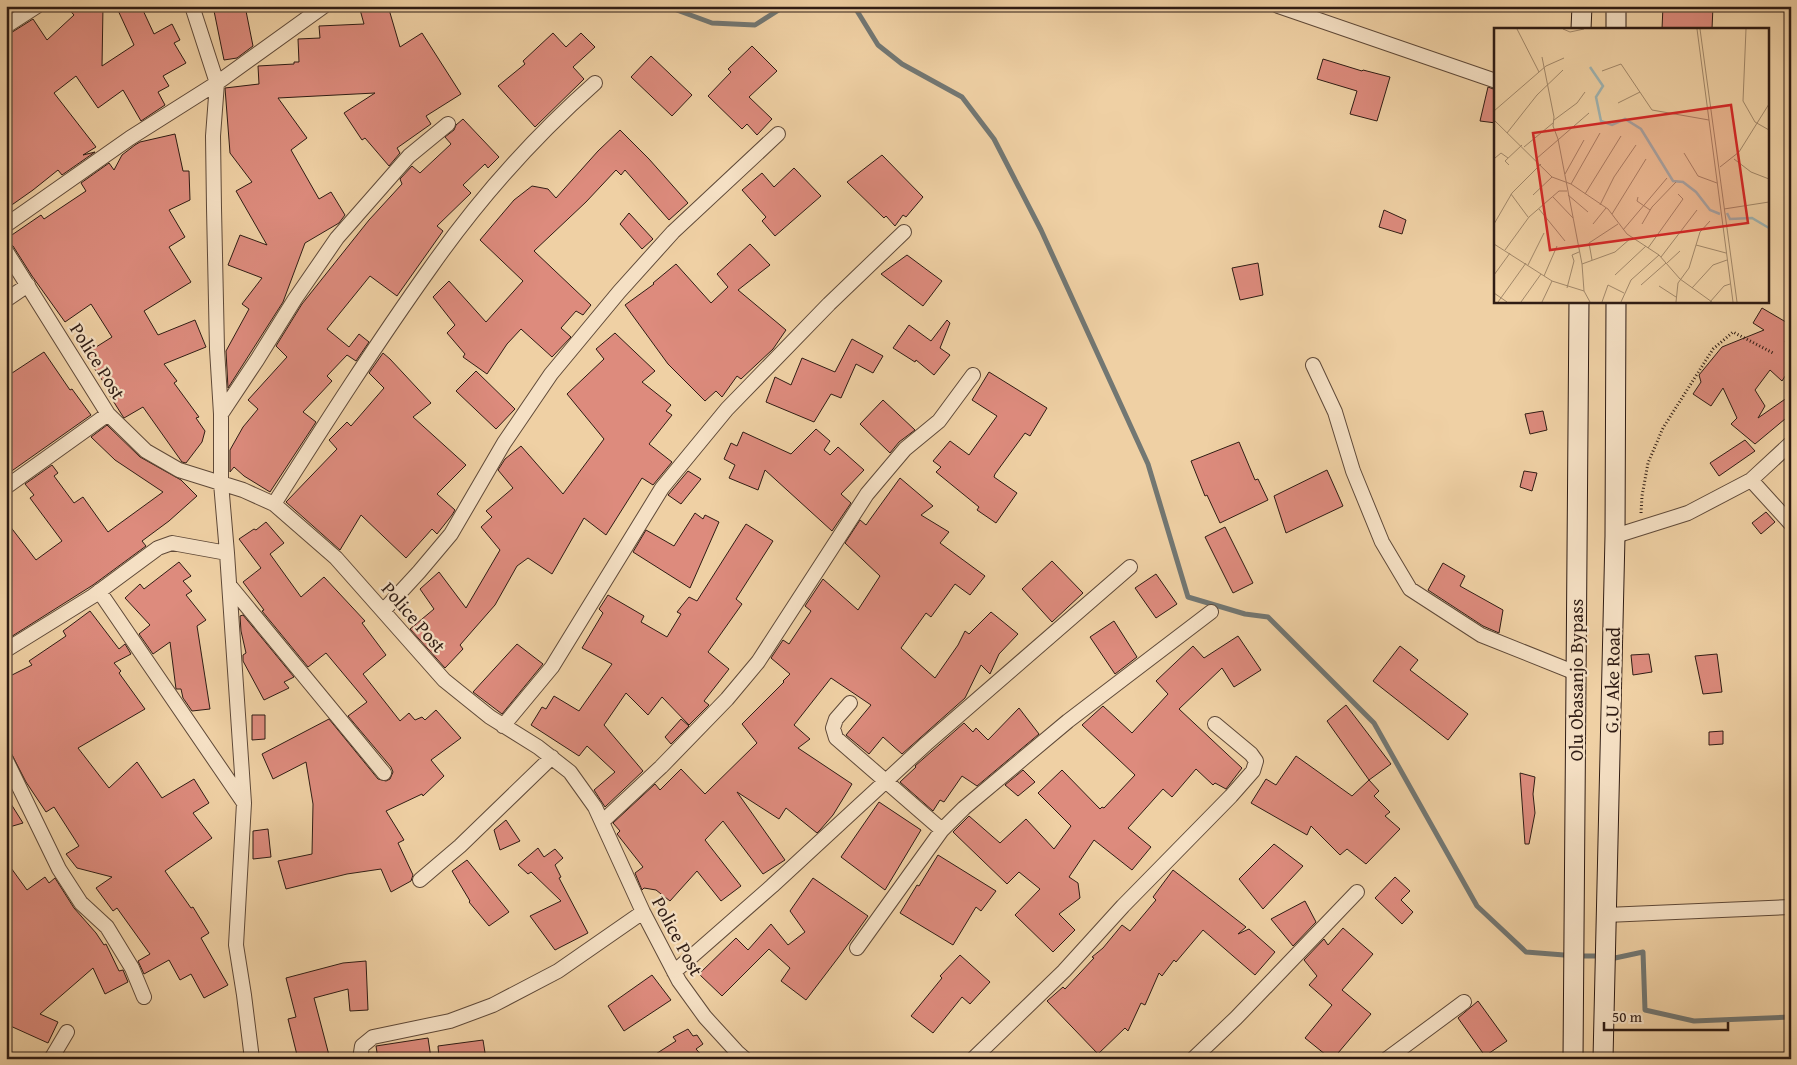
<svg xmlns="http://www.w3.org/2000/svg" width="1797" height="1065" viewBox="0 0 1797 1065" font-family="'Gentium Book Plus',serif">
<rect width="100%" height="100%" fill="#efd0a4"/>
<filter id="stains"><feTurbulence type="fractalNoise" baseFrequency=".004" numOctaves="4"/><feColorMatrix values="0 0 0 0 .2 0 0 0 0 .09 0 0 0 0 .02 0 0 0 .5 -.17"/></filter>
<radialGradient id="worn" r=".72"><stop offset=".6" stop-color="#630" stop-opacity="0"/><stop offset="1" stop-color="#630" stop-opacity=".3"/></radialGradient>
<g fill="none" stroke-linecap="round" stroke-linejoin="round">
<path stroke="#727773" stroke-width="5" d="M666 6 712 23 755 25 785 6
M854 6 878 45 902 64 962 97 994 139 1041 230 1148 464 1188 597 1245 614 1268 617 1374 723 1477 906 1526 952 1564 955
M1584 956H1595
M1615 958 1643 952 1645 1010 1694 1021 1791 1017"/>
</g>
<path fill="#dd8b7d" stroke="#2f1c14" d="M66 6H103L102 66 134 45 116 6H141L154 34 172 24 180 40 174 43 186 63 163 76 169 86 158 92 165 105 141 121 123 90 98 108 76 76 54 93 96 147 83 155 95 152 62 175 58 170 33 190 6 209V36L33 19 47 40 74 15Z
M213 6H245L253 46 237 58 224 60Z
M359 6H388L400 47 422 33 461 94 426 116 431 124 397 148 400 153 389 166 365 138 362 140 344 113 375 93 278 98 307 138 291 150 319 199 331 192 345 215 339 223 305 243 283 302 228 388 226 351 249 309 242 304 262 278 228 265 240 235 267 245 236 191 252 182 230 153 225 88 259 84 258 66 294 64V62H299L298 39 320 38 319 26 364 24Z
M1663 6H1713L1712 29H1662Z
M553 33 566 47 581 33 595 47 573 67 584 79 535 127 498 86 525 64 523 61Z
M752 46 777 71 749 97 772 119 757 135 747 124 742 129 708 96 731 72 728 69Z
M651 56 692 95 672 116 631 77Z
M1323 59 1362 71 1363 70 1390 77 1377 121 1350 114 1357 91 1317 79Z
M1488 87 1496 90V123L1480 121Z
M463 119 499 157 488 168 485 164 463 185 471 193 437 226 443 231 397 296 370 276 327 329 349 347 359 334 369 342 356 361 347 355 327 376 332 381 303 412 316 422 270 492 244 476 234 467 230 472V450L243 427 258 409 248 400 287 357 276 346 302 304 369 220 402 184 400 179 412 166 420 173 451 144 445 137 454 130 456 125Z
M620 130 649 159 688 203 669 220 625 170 621 175 616 170 586 202 534 251 591 305 583 315 576 311 561 328 571 337 552 357 521 329 507 344 487 374 463 357 465 354 447 333 455 325 433 297 449 281 486 322 523 281 480 240 514 200 532 186 548 189 556 198 598 151Z
M175 134 183 171H189L190 200 169 210 185 237 169 247 191 282 144 311 158 335 195 320 206 347 164 364 177 381 174 383 199 417 196 418 205 431 202 442 186 463 182 462 143 407 124 418 122 415 110 396 112 395 85 354 112 337 91 304 65 322 32 276 13 246 6 242V239L41 215 44 219 86 191 81 183 109 163 114 170 122 155 135 145 140 142Z
M882 155 923 197 906 217 903 215 895 226 886 216 884 218 847 182Z
M794 168 821 196 775 236 762 221 766 217 742 190 762 173 774 187Z
M1384 210 1406 220 1402 234 1379 227Z
M629 213 653 239 642 249 620 224Z
M750 244 770 265 738 290 786 330 773 349 741 379 737 376 722 397 716 391 705 401 668 364 625 305 654 284 653 283 676 264 711 303 728 287 717 274Z
M907 255 942 281 923 306 881 274Z
M1258 263 1263 295 1240 300 1232 268Z
M1762 308 1791 325V332L1785 342 1791 348V367L1782 381 1770 370 1755 390 1765 406 1758 418 1791 395V414L1755 444 1731 424 1737 418 1723 388 1711 406 1693 394 1701 382 1699 375 1722 347 1764 330 1753 323Z
M947 320 950 323 940 348 950 355 934 375 916 360 915 362 893 348 909 325 931 341Z
M615 333 655 371 642 382 671 405 666 411 672 415 649 444 672 462 653 485 642 478 606 535 584 518 552 574 528 558 517 566 495 605 460 645 463 649 445 668 410 629 434 609 420 589 439 572 466 608 500 550 481 527 492 517 486 511 513 488 498 470 505 459 521 446 563 494 604 439 567 394 604 359 596 349Z
M852 339 883 356 873 373 856 364 841 398 831 394 814 422 766 402 775 377 791 385 802 358 835 372Z
M44 352 70 390 72 389 91 415 6 475V377Z
M383 353 390 359 431 403 413 417 466 465 437 494 455 510 452 515 437 534 432 529 406 558 361 515 340 550 286 502 337 449 329 440 347 422 351 426 384 388 369 373Z
M476 371 515 409 496 429 456 391Z
M989 372 1047 408 1030 436 1025 433 995 474 994 477 1017 493 996 523 977 510 979 507 936 472 941 467 933 461 950 441 969 455 997 416 972 400Z
M883 400 915 430 899 442 890 453 860 424Z
M1543 411 1547 430 1530 434 1525 414Z
M107 425 140 457 181 480 197 496 169 521 142 541 146 546 93 585 6 640V521L36 560 62 541 30 498 34 495 25 484 52 465 58 473 54 476 74 503 83 497 108 532 163 492 115 460 91 437Z
M816 429 830 441 824 450 830 455 838 447 864 470 841 494 851 503 832 531 765 470 758 490 729 478 735 465 724 459 731 443 737 446 743 432 791 454Z
M1745 440 1755 451 1719 476 1710 463Z
M1239 442 1255 480 1258 479 1268 500 1220 523 1207 495 1205 496 1191 461Z
M1327 470 1343 506 1286 533 1274 496Z
M688 471 701 479 681 504 668 495Z
M1524 471 1537 473 1532 491 1520 487Z
M900 478 933 506 921 515 949 532 940 543 985 576 970 595 955 584 931 617 926 613 901 648 935 678 958 645 965 631 969 634 991 612 1018 634 999 654 990 674 981 665 965 698 902 754 883 737 869 754 846 735 871 705 831 678 794 725 810 739 798 748 852 784 833 815 820 830 817 833 786 808 779 819 737 792 785 860 763 874 723 821 705 840 741 886 721 901 697 871 670 901 656 890 644 888 642 890 635 873 643 867 617 834 620 831 613 823 655 784 660 790 681 769 705 794 757 743 742 724 784 682 783 681 790 674 771 658 783 640 789 644 811 611 805 606 823 579 858 610 880 576 845 543 860 520 866 525Z
M1766 512 1775 522 1761 534 1752 523Z
M695 513 703 519 705 515 719 522 690 588 633 552 646 530 674 546Z
M266 522 284 543 270 554 301 597 324 577 365 621 362 623 386 655 363 674 400 721 409 713 415 720 422 717 425 720 436 710 461 738 431 760 444 776 423 796 422 794 386 811 404 840 398 843 413 875 411 881 391 892 381 869 347 874 286 889 278 861 312 854 313 804 306 762 273 779 262 754 329 719 378 779 386 781 390 779 393 772 391 767 348 716 367 702 326 653 308 667 262 611 264 610 243 582 261 568 239 539 254 529 256 530Z
M746 524 773 541 736 599 742 604 708 652 729 669 704 701 709 705 689 725 662 697 648 715 626 693 604 725 643 771 605 807 594 790 615 772 587 746 579 756 531 725 542 707 546 709 554 696 579 711 612 664 582 648 603 613 599 609 608 595 644 616 641 622 667 637 681 614 677 612 689 597 697 601Z
M1225 527 1253 583 1233 593 1205 537Z
M1052 561 1083 593 1052 622 1022 589Z
M179 562 191 576 183 581 192 591 186 595 206 620 197 626 210 709 192 711 183 698 181 689H176L170 642 153 654 139 634 150 625 125 598 140 584 144 589Z
M1443 563 1465 576 1460 586 1503 610 1499 633 1483 626 1428 590Z
M1156 574 1177 604 1156 618 1135 588Z
M90 611 119 649 125 644 131 654 114 663 121 671 119 673 145 709 78 748 109 788 137 762 162 798 194 779 209 803 193 813 212 838 165 871 191 908 193 907 209 933 201 938 228 985 204 998 191 974 180 980 169 960 144 974 138 961 150 954 117 908 113 911 96 888 112 877 77 868 66 854 79 846 54 807 46 812 26 782 6 743V678L32 665 29 661 66 636 63 631Z
M243 615 294 677 284 682 289 688 264 700 243 661V655L246 653 241 631 240 616Z
M1114 621 1137 657 1115 674 1090 637Z
M1238 636 1261 670 1234 687 1222 668 1179 709 1242 768 1226 789 1215 783 1213 785 1196 769 1172 797 1163 789 1128 828 1151 847 1132 870 1094 840 1069 877 1078 883 1080 898 1059 914 1075 930 1053 952 1015 915 1040 889 1019 872 1007 884 953 832 969 816 1000 843 1026 819 1054 849 1071 826 1038 793 1062 770 1100 809 1102 807 1104 808 1135 775 1082 725 1103 706 1132 733 1168 694 1156 681 1193 646 1204 658Z
M517 644 543 664 502 714 473 692Z
M1400 646 1418 660 1410 670 1468 714 1448 740 1373 681Z
M1649 654 1652 672 1633 675 1631 655Z
M1717 654 1722 692 1703 694 1695 656Z
M1346 705 1391 764 1369 780 1327 721Z
M1019 708 1039 734 977 786 962 776 944 802 940 800 933 811 900 782 916 767 915 766 964 723 973 732 976 728 988 740Z
M252 715H265V739L252 740Z
M681 719 689 726 671 744 665 737Z
M1723 731V744L1709 745V732Z
M1296 756 1352 796 1369 780 1379 791 1374 796 1390 812 1385 816 1400 829 1366 864 1347 849 1340 855 1311 826 1307 835 1251 803 1266 779 1276 785Z
M1023 770 1035 782 1018 796 1005 785Z
M1520 773 1535 777 1533 794 1535 813 1529 844H1525Z
M6 796 23 823 6 828Z
M879 802 921 830 885 890 841 857Z
M506 820 520 841 500 850 494 830Z
M268 829 271 857 253 859V831Z
M1274 844 1303 866 1263 909 1239 879Z
M538 848 544 857 555 849 563 858 555 865 561 877 559 878 588 933 555 950 530 916 561 901 531 872 528 874 518 865Z
M938 855 996 891 981 911 976 907 953 945 900 913 917 885 919 886Z
M467 860 509 912 489 926 469 902 470 901 452 871Z
M6 861 27 890 45 877 49 883 55 878 74 908 96 933 104 945 106 944 119 971 123 970 128 982 105 994 93 968 40 1014 58 1022 48 1043 6 1024Z
M1173 870 1246 927 1238 934 1249 929 1275 952 1255 975 1203 930 1176 962 1174 960 1162 976 1159 973 1145 1005 1141 1003 1128 1031 1125 1028 1098 1054 1047 1001 1063 987 1065 989 1094 958 1092 957 1103 948 1122 925 1130 931 1156 900 1153 897Z
M1395 877 1410 891 1401 900 1413 912 1402 924 1375 898Z
M813 878 868 916 841 954 806 1000 781 981 790 968 769 949 722 996 699 974 736 938 748 950 771 924 788 945 805 932 790 911Z
M1305 901 1316 922 1293 946 1271 919Z
M1343 928 1373 954 1342 990 1371 1014 1333 1059H1331L1305 1038 1332 1005 1309 985 1317 976 1304 960 1324 939 1328 945Z
M960 955 990 982 970 1004 962 997 933 1033 911 1016 942 978 940 976Z
M366 961 368 1010 350 1011 348 989 314 998 330 1059H298L288 1019 296 1017 286 978 343 963Z
M652 975 671 1000 624 1031 608 1006Z
M1478 1001 1507 1041 1485 1056 1458 1018Z
M688 1029 693 1036 697 1035 703 1044 696 1049 705 1059H648L676 1041 673 1037Z
M428 1038 431 1058 378 1059 376 1046Z
M483 1040 486 1059H439L438 1046Z"/>
<g fill="none" stroke-linecap="round" stroke-linejoin="round">
<g stroke="#5f4938" stroke-width="16">
<path id="street" d="M192 6 217 83 213 136 214 208 217 349 221 414V483L227 553 244 803 236 945 244 995 252 1059
M1278 6 1496 81
M6 26 37 6
M6 225 130 138 217 83 324 6
M6 251 108 414 146 451 179 470 243 490 274 504 336 558 444 680 490 717 538 747 570 772 595 807 643 912 679 981 705 1017 737 1052 745 1059
M6 300 28 285
M1313 365 1335 412 1353 471 1382 542 1410 589 1481 635 1576 673
M221 414 257 360 295 299 337 238 409 156 448 124
M1751 480 1791 524
M6 487 108 414
M274 504C325 424 376 344 431 267 478 200 534 137 595 83
M1615 536 1688 513 1751 480 1791 443
M230 586 384 773
M99 591 244 803
M384 610 419 572 451 534 504 443 551 374 619 292 673 232 778 134
M6 650 93 596 158 548 172 543 227 553
M850 703 836 719 833 728 836 738 942 830
M503 726 552 667 662 488 727 409 829 304 904 232
M6 760 59 869 81 903 107 927 132 968 144 997
M602 822 661 767 727 699 758 662 867 494 905 449 939 421 973 375
M420 880 460 846 552 757
M1606 915 1791 907
M857 948 942 830 964 808 1068 721 1211 612
M674 972 772 886 926 744 1130 567
M51 1059 67 1032
M360 1059 362 1046 373 1037 450 1021 493 1005 558 971 643 912
M973 1059 1064 971 1123 906 1231 796 1253 771 1256 761 1251 754 1215 724
M1193 1059 1236 1018 1357 892
M1387 1059 1464 1002"/>
</g>
<g stroke="#2f1c14" stroke-width="21">
<path id="secondary" d="M1581 29 1582 6
M1616 29V6
M1573 1059 1579 301
M1603 1059 1615 536 1616 301"/>
</g>
<path stroke="#2f1c14" stroke-width="3" stroke-dasharray="1 2.5" stroke-linecap="butt" d="M1641 513 1642 496 1648 463 1663 428 1713 349 1733 332 1773 353"/>
<use href="#street" stroke="#f5e0c4" stroke-width="14"/>
<use href="#secondary" stroke="#f5e0c4" stroke-width="19"/>
</g>
<g text-anchor="middle" stroke-width="4.5" stroke-linejoin="round" paint-order="stroke">
<g font-size="19" fill="#2f1c14" stroke="#f5e0c4">
<text transform="translate(98 361) rotate(58)" y="7">Police Post</text>
<text transform="translate(414 617) rotate(49)" y="7">Police Post</text>
<text transform="translate(1576 680) rotate(-90)" y="7">Olu Obasanjo Bypass</text>
<text transform="translate(1612 680) rotate(-89)" y="7">G.U Ake Road</text>
<text transform="translate(678 936) rotate(62)" y="7">Police Post</text>
</g>
</g>
<g transform="translate(1494 28)">
<rect width="275" height="275" fill="#efd0a4"/>
<path fill="none" stroke="#9fb4b2" stroke-width="2.5" d="M96 39 109 58 102 69 107 93 118 97 131 91 147 101 179 153 189 154 202 164 216 182 226 186M233 185 236 191 258 190 275 200"/>
<path fill="none" stroke="#a2886a" stroke-width="1" d="M23 1 45 44M69 1 76 4 90 1M203 1 239 274M206 1 243 274M252 1 249 73 261 94 275 102M48 29 60 89 59 98 64 111 88 236 90 263 96 274M108 43 127 36 158 82 215 92M124 75 146 64M0 83 52 38 70 30M0 92 58 149 77 156 114 181 133 206 165 227 186 251 218 274M60 92 83 75 91 64M13 105 43 67 69 42M30 119 59 95M190 125 204 148 223 155M1 130 7 125 14 130M42 131 95 85M240 131 257 144 275 151M15 137 11 133 28 117M226 139 245 124 275 76M71 146 90 112M77 156 106 105M17 166 34 189M91 166 127 108M39 167 58 149M74 167 94 184M59 169 79 190M144 169 143 173 156 182M106 177 120 149 142 117M45 181 71 213M230 181 275 174M118 186 152 131M0 196 18 165 47 136M99 196 112 180M148 196 158 179 182 154M129 202 173 150M0 216 58 253 90 263M202 217 232 225M154 220 189 171 184 166M11 222 35 189 65 163H73M167 229 203 182M98 232 95 215 124 196M173 235 186 223M88 236 121 224 137 210M34 237 50 205M0 247 16 225M121 247 152 218M50 248 63 218M147 257 172 235M165 258 182 269M73 260 80 233 78 227 85 224M198 260 219 237 233 232M0 265 13 274M4 274 32 235M27 274 47 246M48 274 58 253M108 274 114 257 130 265M127 274 137 252 165 227M182 274 184 255 195 240 206 204 216 193M216 274 230 258 236 256"/>
<path fill="#d62828" fill-opacity="0.15" stroke="#d62828" stroke-width="2.5" d="M237 77 254 195 56 222 39 105Z"/>
<rect width="275" height="275" fill="none" stroke="#2f1c14" stroke-width="2.5"/>
</g>
<rect width="1797" height="1065" fill="none" stroke="#efd0a4" stroke-width="25"/>
<rect x="8" y="8" width="1782" height="1050" fill="none" stroke="#2f1c14" stroke-width="2.5"/>
<rect x="12" y="12" width="1772" height="1040" fill="none" stroke="#2f1c14"/>
<path d="M1604 1022v8h124v-8" fill="none" stroke="#2f1c14" stroke-width="2.5"/>
<text x="1612" y="1022" font-size="15" fill="#2f1c14" stroke="#f5e0c4" stroke-width="4" paint-order="stroke">50 m</text>
<rect width="100%" height="100%" filter="url(#stains)"/>
<rect width="100%" height="100%" fill="url(#worn)"/>
</svg>
